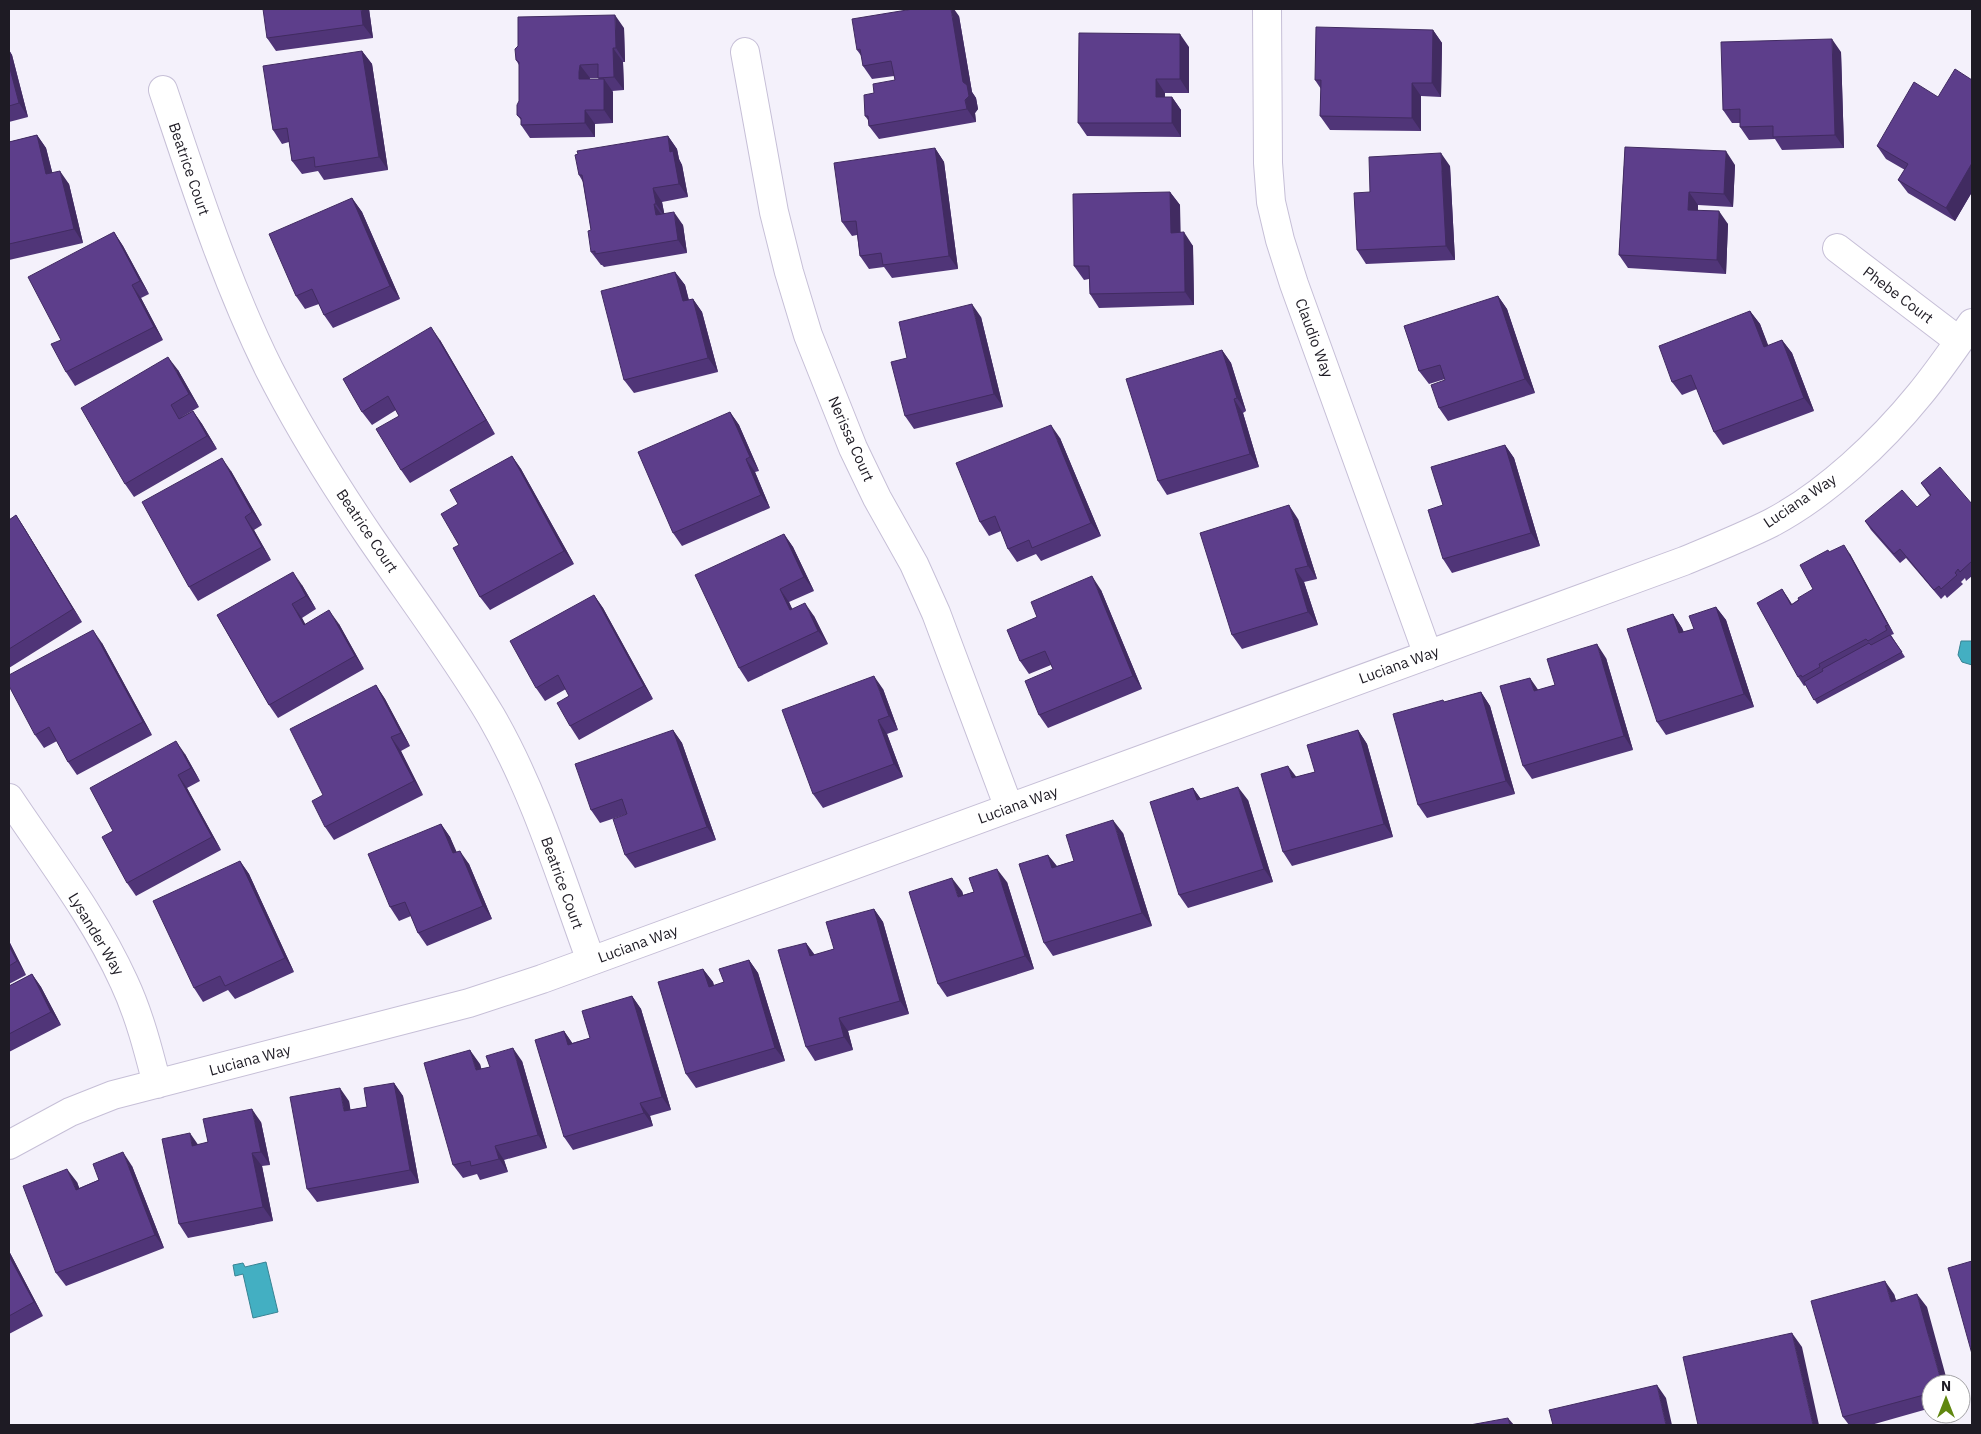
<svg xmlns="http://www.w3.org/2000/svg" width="1981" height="1434" viewBox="0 0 1981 1434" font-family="'IBM Plex Sans',sans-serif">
<rect width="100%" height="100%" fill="#f4f1fb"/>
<path fill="#43afc2" stroke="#388393" d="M1961 641H1972V665L1962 662 1958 655Z
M266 1262 278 1312 253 1318 243 1274 235 1276 233 1265 243 1263 245 1267Z"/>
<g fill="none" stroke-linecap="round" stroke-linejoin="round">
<g stroke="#c6bfd7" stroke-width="30">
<path id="minor" d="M1267 9 1268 163 1271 202 1280 240 1294 284 1428 655
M745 52 774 212 789 272 808 335 853 448 877 498 914 564 936 613 1009 808
M163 90C195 185 225 280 269 369 299 428 334 484 370 537 411 597 454 654 491 716 535 792 561 879 591 961
M1837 248 1959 341
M9 798C49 858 94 916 124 982 139 1014 148 1049 157 1084
M9 1145 70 1112 113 1095 469 1003 542 979 1684 561C1713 549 1743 537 1771 523 1826 494 1881 442 1920 394 1939 371 1955 347 1972 323"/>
</g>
<use href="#minor" stroke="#fff" stroke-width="28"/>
</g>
<path fill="#503578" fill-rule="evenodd" d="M369 9 373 38 276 51 267 38Z
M959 16 972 92 976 98 978 109 975 113 976 122 879 139 869 126 868 120 865 116 874 93 895 80 894 76 872 79 863 66 862 57 857 50Z
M624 28 625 62H623L624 90 612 91 613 92V123L595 124V137L530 138 521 125V120L517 115 519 101V65L516 60ZM590 78H598L599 79H589Z
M1433 30 1442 43 1441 97 1421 96V131L1330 130 1320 116 1321 89 1315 80Z
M1189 47V93H1165V97H1172L1181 110V137L1087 136 1078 123Z
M9 50 12 55 28 117 9 122Z
M362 51 372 64 388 170 324 180 318 171 302 174 292 161 289 142 282 144 273 130Z
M1841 52 1844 148 1782 150 1775 139 1749 140 1740 127V123H1732L1723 110Z
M1972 80V192L1955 221 1908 193 1898 180 1905 170 1886 159 1877 146 1938 97Z
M37 135 46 148 52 172 69 184 83 243 9 260V142Z
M668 136 677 149 679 159 682 165 688 197 662 202 664 213 683 225 687 253 604 267 602 265H601L591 252V230L583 182 579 175Z
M1625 147 1735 165 1733 207 1698 205V210L1728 224 1726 274 1628 268 1619 255Z
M935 148 944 162 958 269 892 278 884 267 869 269 860 256 857 235 852 236 842 222Z
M1450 166 1455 260 1366 264 1357 250Z
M1170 192 1180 205V232L1193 246 1194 305 1099 308 1090 294 1089 279 1084 280 1074 266Z
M352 198 362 212 400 299 333 328 324 315 319 304 305 309 296 296Z
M114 232 123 246 149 294 141 298 163 340 75 386 66 372 61 340Z
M675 272 685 285 689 300 693 299 702 312 718 372 634 393 624 380Z
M1498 296 1507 309 1535 393 1448 421 1439 408 1445 379 1429 384 1419 371Z
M1750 311 1760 324 1768 346 1782 340 1792 353 1814 411 1723 445 1714 432 1697 389 1682 395 1672 382Z
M981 317 1003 407 914 429 905 416 907 358Z
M440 340 495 434 410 483 401 470 399 416 396 410 372 425 362 412Z
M1222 350 1231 363 1246 411 1243 413 1259 467 1167 495 1158 481Z
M178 370 199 407 180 418 193 411 202 424 217 449 134 497 125 484Z
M730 412 739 425 759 471 755 472 770 508 682 546 673 533Z
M1060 438 1101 536 1041 561 1036 554 1017 562 1008 549 1001 531 989 536 980 522Z
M1505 445 1514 458 1540 546 1452 573 1443 559Z
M512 456 521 469 574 564 490 610 480 597 459 545 458 504Z
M231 471 262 525 254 530 271 560 198 601 189 587Z
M1921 483 1972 504V576L1966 581 1965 578 1961 582 1963 584 1947 598 1945 595 1941 599 1906 558 1900 563 1871 530 1865 521 1917 507 1930 496Z
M16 515 25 529 82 622 9 668V520Z
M1298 519 1317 579 1304 582 1318 625 1242 649 1232 635Z
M784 534 793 547 814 591 789 602 792 609 814 616 828 644 748 682 739 668Z
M1829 552 1850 554 1894 634 1891 635 1905 657 1817 704 1806 685 1804 686 1798 677 1782 589 1792 604 1813 589Z
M302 585 316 609 302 618 305 624H339L364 669 278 718 269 705 217 615Z
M1101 590 1142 689 1048 728 1039 715 1053 669 1051 665 1029 674 1020 661 1037 617Z
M594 595 603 608 653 699 579 740 570 726 569 696 566 689 545 701 536 688Z
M1716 607 1726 620 1754 707 1666 735 1657 722 1673 614 1682 628 1684 632 1694 629Z
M102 643 152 735 77 775 68 762 57 741 44 748 35 735Z
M1606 658 1633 750 1532 779 1523 766 1538 690 1555 685Z
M376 685 385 699 410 746 401 751 423 795 334 840 325 827Z
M883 689 898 730 887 734 903 777 823 808 813 794Z
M1481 692 1490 706 1515 794 1427 818 1418 805 1444 702Z
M673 730 682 743 716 840 635 868 625 855 627 814 600 823 591 810Z
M1358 730 1367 744 1393 837 1292 866 1283 852 1296 777 1315 772Z
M185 754 200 781 187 788 221 850 136 896 127 883 113 831Z
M1193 788 1200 798 1248 800 1273 882 1188 908 1179 895Z
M441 824 450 837 456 852 469 864 492 919 427 946 418 933 411 916 399 921 390 907Z
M1123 833 1152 926 1053 956 1044 943 1048 855 1057 866 1074 861Z
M240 861 249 874 294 972 235 999 228 990 203 1002 194 988Z
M1007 882 1034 969 947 997 938 984 962 891 963 895Z
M874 909 883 922 909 1014 848 1031 853 1050 815 1061 806 1047V943L815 955 834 949Z
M9 941 26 975 9 984Z
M749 960 758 973 785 1061 696 1088 686 1074 703 969 713 982 714 986 724 982Z
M32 974 41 987 61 1025 9 1052V986Z
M632 996 641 1009 671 1110 650 1116 653 1126 573 1150 564 1137V1031L572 1043 590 1038Z
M522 1061 547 1148 504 1160 508 1172 480 1180 477 1174 463 1178 453 1165 480 1064 481 1069Z
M394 1083 403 1096 419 1183 317 1202 307 1189 349 1101 350 1110 367 1107Z
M261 1122 270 1165 262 1166 273 1221 188 1238 179 1224 198 1145 208 1142Z
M132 1166 164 1248 66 1286 56 1273 77 1182 79 1188Z
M9 1251 43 1316 9 1334Z
M1894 1294 1896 1300 1927 1307 1931 1384V1408L1871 1425H1849L1843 1417Z"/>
<path fill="#412b61" d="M361 9H369L373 38 363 25Z
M951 9H954L959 16 972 92 976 98 978 109 975 113 976 122 967 109Z
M615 15 624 28 625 62 616 48Z
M1433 30 1442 43 1441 97 1432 83Z
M1180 34 1189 47V93L1180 79Z
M1832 39 1841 52 1844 148 1835 135Z
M613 48 623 62 624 90 614 77Z
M9 50 12 55 28 117 19 103 9 65Z
M362 51 372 64 388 170 379 157Z
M580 65 590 78 588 86 579 79V72Z
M604 79 613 92V123L604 110Z
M1156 79 1165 93V110L1156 97Z
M1412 83 1421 96V131L1412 118Z
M1172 97 1181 110V137L1172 123Z
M585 110 595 124V137L585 123Z
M37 135 46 148 56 187 46 174Z
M668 136 677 149 679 159 682 165 688 197 679 184 670 152Z
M935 148 944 162 958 269 949 256Z
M1726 151 1735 165 1733 207 1724 194Z
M1441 153 1450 166 1455 260 1446 246Z
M1972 163V192L1955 221 1946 208Z
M60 171 69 184 83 243 74 229Z
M653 188 662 202 665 217 656 204Z
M1170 192 1180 205 1181 246 1171 233Z
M1689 192 1698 205 1697 223 1688 210Z
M352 198 362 212 400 299 390 286Z
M654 204 663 217 656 215Z
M1719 211 1728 224 1726 274 1717 260Z
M674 212 683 225 687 253 678 240Z
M114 232 123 246 149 294 140 281Z
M1184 232 1193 246 1194 305 1185 292Z
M675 272 685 285 692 314 683 301Z
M132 285 141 298 163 340 154 327Z
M1498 296 1507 309 1535 393 1525 379Z
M693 299 702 312 718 372 708 358Z
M972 304 981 317 1003 407 994 394Z
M1750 311 1760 324 1774 360 1764 347Z
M431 327 440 340 495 434 486 420Z
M1782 340 1792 353 1814 411 1804 398Z
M1222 350 1231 363 1246 411 1237 398Z
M168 357 178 370 199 407 189 394Z
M1234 399 1243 413 1259 467 1250 454Z
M193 411 202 424 217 449 207 436Z
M730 412 739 425 759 471 750 457Z
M1051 425 1060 438 1101 536 1091 523Z
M1505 445 1514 458 1540 546 1531 533Z
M512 456 521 469 574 564 564 551Z
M222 458 231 471 262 525 252 512Z
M746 459 755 472 770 508 761 495Z
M1289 505 1298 519 1317 579 1308 566Z
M16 515 25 529 82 622 73 609Z
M245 517 254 530 271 560 262 547Z
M784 534 793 547 814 591 804 577Z
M1844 545 1850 554 1894 634 1888 625Z
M1295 569 1304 582 1318 625 1308 612Z
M293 572 302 585 316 609 306 596Z
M1092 576 1101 590 1142 689 1133 676Z
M780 589 789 602 799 623 790 610Z
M1782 589 1788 598 1797 614 1791 605Z
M594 595 603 608 653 699 644 686Z
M805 603 814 616 828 644 818 631Z
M292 604 302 618 313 638 304 625Z
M1716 607 1726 620 1754 707 1744 694Z
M329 610 339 624 364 669 355 656Z
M1673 614 1682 628 1688 646 1679 633Z
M93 630 102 643 152 735 143 722Z
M1597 644 1606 658 1633 750 1624 736Z
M874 676 883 689 898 730 889 716Z
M1530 678 1539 691H1534Z
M376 685 385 699 410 746 401 733Z
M1481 692 1490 706 1515 794 1506 781Z
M878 720 887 734 903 777 894 764Z
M673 730 682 743 716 840 707 827Z
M1358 730 1367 744 1393 837 1384 824Z
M391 737 401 751 423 795 414 781Z
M176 741 185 754 200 781 191 768Z
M1288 766 1298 779 1292 778Z
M178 775 187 788 221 850 212 837Z
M1238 787 1248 800 1273 882 1264 869Z
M1193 788 1203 802 1197 800Z
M1113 820 1123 833 1152 926 1142 913Z
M441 824 450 837 463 866 453 853Z
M460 851 469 864 492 919 483 906Z
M1048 855 1058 868H1052Z
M240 861 249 874 294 972 285 958Z
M997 869 1007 882 1034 969 1025 956Z
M952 878 962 891 968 910 958 897Z
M874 909 883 922 909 1014 900 1001Z
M9 941 26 975 17 961 9 946Z
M806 943 815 956H810Z
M749 960 758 973 785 1061 775 1048Z
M703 969 713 982 718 1000 709 987Z
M32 974 41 987 61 1025 51 1012Z
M632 996 641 1009 671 1110 662 1097Z
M839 1018 848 1031 853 1050 844 1037Z
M564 1031 573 1044 568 1045Z
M513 1048 522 1061 547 1148 538 1135Z
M470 1050 480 1064 486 1084 476 1070Z
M394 1083 403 1096 419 1183 410 1170Z
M340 1088 349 1101 353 1124 344 1111Z
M640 1103 650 1116 653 1126 644 1113Z
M252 1109 261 1122 270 1165 261 1152Z
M190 1133 199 1146H192Z
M495 1146 504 1160 508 1172 499 1159Z
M123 1152 132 1166 164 1248 155 1235Z
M252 1153 262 1166 273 1221 263 1207Z
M67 1169 77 1182 85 1203 76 1190Z
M9 1251 43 1316 34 1302 9 1256Z
M1885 1281 1894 1294 1900 1315 1891 1302Z
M1917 1294 1927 1307 1948 1384H1942Z
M1792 1333 1802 1347 1819 1425H1813Z
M1657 1385 1666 1398 1672 1425H1666Z
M1508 1418 1514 1425H1510Z"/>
<path fill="#5d3e8b" stroke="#412b61" d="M263 9H361L363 25 267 38Z
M913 9H951L963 82 967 85 969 96 965 100 967 109 869 126 868 116H865L864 95 874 93 873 84 895 80 891 61 863 66 860 49 857 50 852 19Z
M615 15 616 48H613L614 77 598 78V64L580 65 579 72V79H604V110H585V123L521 125V118L517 115V105L519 101V62L516 60 515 49 518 46V17Z
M1316 27 1433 30 1432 83H1412V118L1320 116 1321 80H1315Z
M1079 33 1180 34V79H1156V97H1172V123H1078Z
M1832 39 1835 135 1773 137V126L1740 127V109L1723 110 1721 42Z
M362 51 379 157 315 167 314 157 292 161 287 128 273 130 263 66Z
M9 65 19 103 9 106Z
M1955 69 1972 80V163L1946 208 1898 180 1908 164 1877 146 1914 82 1938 97Z
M37 135 46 174 60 171 74 229 9 244V142Z
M668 136 670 152 673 151 679 184 653 188 656 204H654L656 215 674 212 678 240 595 254V251L591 252 588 231 591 230 582 175H579L575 155 578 154 577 151Z
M1625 147 1726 151 1724 194 1689 192 1688 210 1719 211 1717 260 1619 255Z
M935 148 949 256 883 265 881 253 860 256 856 221 842 222 834 163Z
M1441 153 1446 246 1357 250 1354 193 1370 192 1369 157Z
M1170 192 1171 233 1184 232 1185 292 1090 294 1089 266H1074L1073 194Z
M352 198 390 286 324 315 312 289 296 296 269 234Z
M114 232 140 281 132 285 154 327 66 372 51 344 61 340 28 277Z
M675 272 683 301 693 299 708 358 624 380 601 291Z
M1498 296 1525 379 1439 408 1431 385 1445 380 1440 365 1419 371 1404 326Z
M972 304 994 394 905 416 891 362 907 358 899 322Z
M1750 311 1764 347 1782 340 1804 398 1714 432 1691 375 1672 382 1659 346Z
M431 327 486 420 401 470 376 429 399 416 388 396 362 412 343 379Z
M1222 350 1237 398 1234 399 1250 454 1158 481 1126 379Z
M168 357 189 394 171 405 179 419 193 411 207 436 125 484 81 408Z
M730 412 750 457 746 459 761 495 673 533 638 452Z
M1051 425 1091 523 1032 548 1029 540 1008 549 995 516 980 522 956 463Z
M1505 445 1531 533 1443 559 1428 510 1443 505 1431 467Z
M512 456 564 551 480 597 453 548 459 545 441 514 458 504 450 490Z
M222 458 252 512 245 517 262 547 189 587 142 502Z
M1940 467 1972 504V561L1960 572 1958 569 1955 573 1957 575 1941 589 1939 586 1934 590 1900 549 1894 554 1865 521 1902 490 1917 507 1931 495 1921 483Z
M1289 505 1308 566 1295 569 1308 612 1232 635 1200 533Z
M16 515 73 609 9 649V520Z
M784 534 804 577 780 589 790 610 805 603 818 631 739 668 695 575Z
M1844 545 1888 625 1885 626 1887 630 1868 641 1866 639 1819 664 1820 667 1802 677 1801 675 1798 677 1757 603 1782 589 1791 605 1799 600 1798 598 1813 589 1800 565 1828 550 1829 552Z
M293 572 306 596 292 604 304 625 329 610 355 656 269 705 217 615Z
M1092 576 1133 676 1039 715 1025 681 1053 669 1045 651 1020 661 1007 630 1037 617 1031 602Z
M594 595 644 686 570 726 557 703 569 696 558 675 536 688 510 641Z
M1716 607 1744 694 1657 722 1627 629 1673 614 1679 633 1694 629 1689 616Z
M93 630 143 722 68 762 49 727 35 735 9 686V675Z
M1890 635 1902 652 1814 700 1804 682 1823 671 1822 669 1869 643 1871 645Z
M1597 644 1624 736 1523 766 1500 686 1530 678 1534 691 1555 685 1547 659Z
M874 676 889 716 878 720 894 764 813 794 782 710Z
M376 685 401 733 391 737 414 781 325 827 312 801 323 795 290 729Z
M1481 692 1506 781 1418 805 1393 714 1443 700 1444 702Z
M673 730 707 827 625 855 613 819 627 814 622 799 591 810 575 764Z
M1358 730 1384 824 1283 852 1261 774 1288 766 1292 778 1315 772 1307 745Z
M176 741 191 768 178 775 212 837 127 883 102 837 113 831 90 788Z
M1238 787 1264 869 1179 895 1150 802 1193 788 1197 800Z
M1113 820 1142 913 1044 943 1019 864 1048 855 1052 868 1074 861 1066 835Z
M441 824 453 853 460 851 483 906 418 933 405 902 390 907 368 854Z
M240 861 285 958 225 986 220 976 194 988 153 901Z
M997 869 1025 956 938 984 909 892 952 878 958 897 974 892 969 878Z
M874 909 900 1001 839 1018 844 1037 806 1047 778 950 806 943 810 956 834 949 826 922Z
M9 946 17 961 9 966Z
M749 960 775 1048 686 1074 658 982 703 969 709 987 724 982 719 969Z
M32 974 51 1012 9 1034V986Z
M632 996 662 1097 640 1103 644 1113 564 1137 535 1040 564 1031 568 1045 590 1038 582 1011Z
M513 1048 538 1135 495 1146 499 1159 471 1166 470 1161 453 1165 424 1063 470 1050 476 1070 490 1067 486 1056Z
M394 1083 410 1170 307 1189 290 1097 340 1088 344 1111 367 1107 364 1088Z
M252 1109 261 1152 252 1153 263 1207 179 1224 162 1139 190 1133 192 1146 208 1142 203 1119Z
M123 1152 155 1235 56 1273 23 1186 67 1169 76 1190 99 1180 93 1164Z
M9 1256 34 1302 9 1316Z
M1972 1261V1354L1948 1268Z
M1885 1281 1891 1302 1917 1294 1942 1384H1931V1393L1843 1417 1811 1301Z
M1792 1333 1813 1425H1698L1683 1357Z
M1657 1385 1666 1425H1553L1549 1410Z
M1508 1418 1510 1425H1470Z"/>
<g text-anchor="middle" stroke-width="5" stroke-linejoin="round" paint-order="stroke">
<g font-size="15" fill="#1e1b24" stroke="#fff">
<text transform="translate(189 169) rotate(71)" y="5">Beatrice Court</text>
<text transform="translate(1898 295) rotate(37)" y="5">Phebe Court</text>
<text transform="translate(1314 338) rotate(70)" y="5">Claudio Way</text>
<text transform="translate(851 439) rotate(66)" y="5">Nerissa Court</text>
<text transform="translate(1800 501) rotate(-34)" y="5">Luciana Way</text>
<text transform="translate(367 531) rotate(56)" y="5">Beatrice Court</text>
<text transform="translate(1399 665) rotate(-20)" y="5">Luciana Way</text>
<text transform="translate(1018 805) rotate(-20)" y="5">Luciana Way</text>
<text transform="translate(562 883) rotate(70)" y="5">Beatrice Court</text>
<text transform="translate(96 934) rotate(59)" y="5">Lysander Way</text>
<text transform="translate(638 944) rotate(-20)" y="5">Luciana Way</text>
<text transform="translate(250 1060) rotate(-15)" y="5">Luciana Way</text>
</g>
</g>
<rect width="1981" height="1434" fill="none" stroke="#1e1b24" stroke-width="20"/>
<g transform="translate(1946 1399)"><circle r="24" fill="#ffffff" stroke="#a5a4a7"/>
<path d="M0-4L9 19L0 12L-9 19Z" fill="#608710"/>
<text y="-8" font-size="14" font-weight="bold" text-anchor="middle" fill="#1e1b24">N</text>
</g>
</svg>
